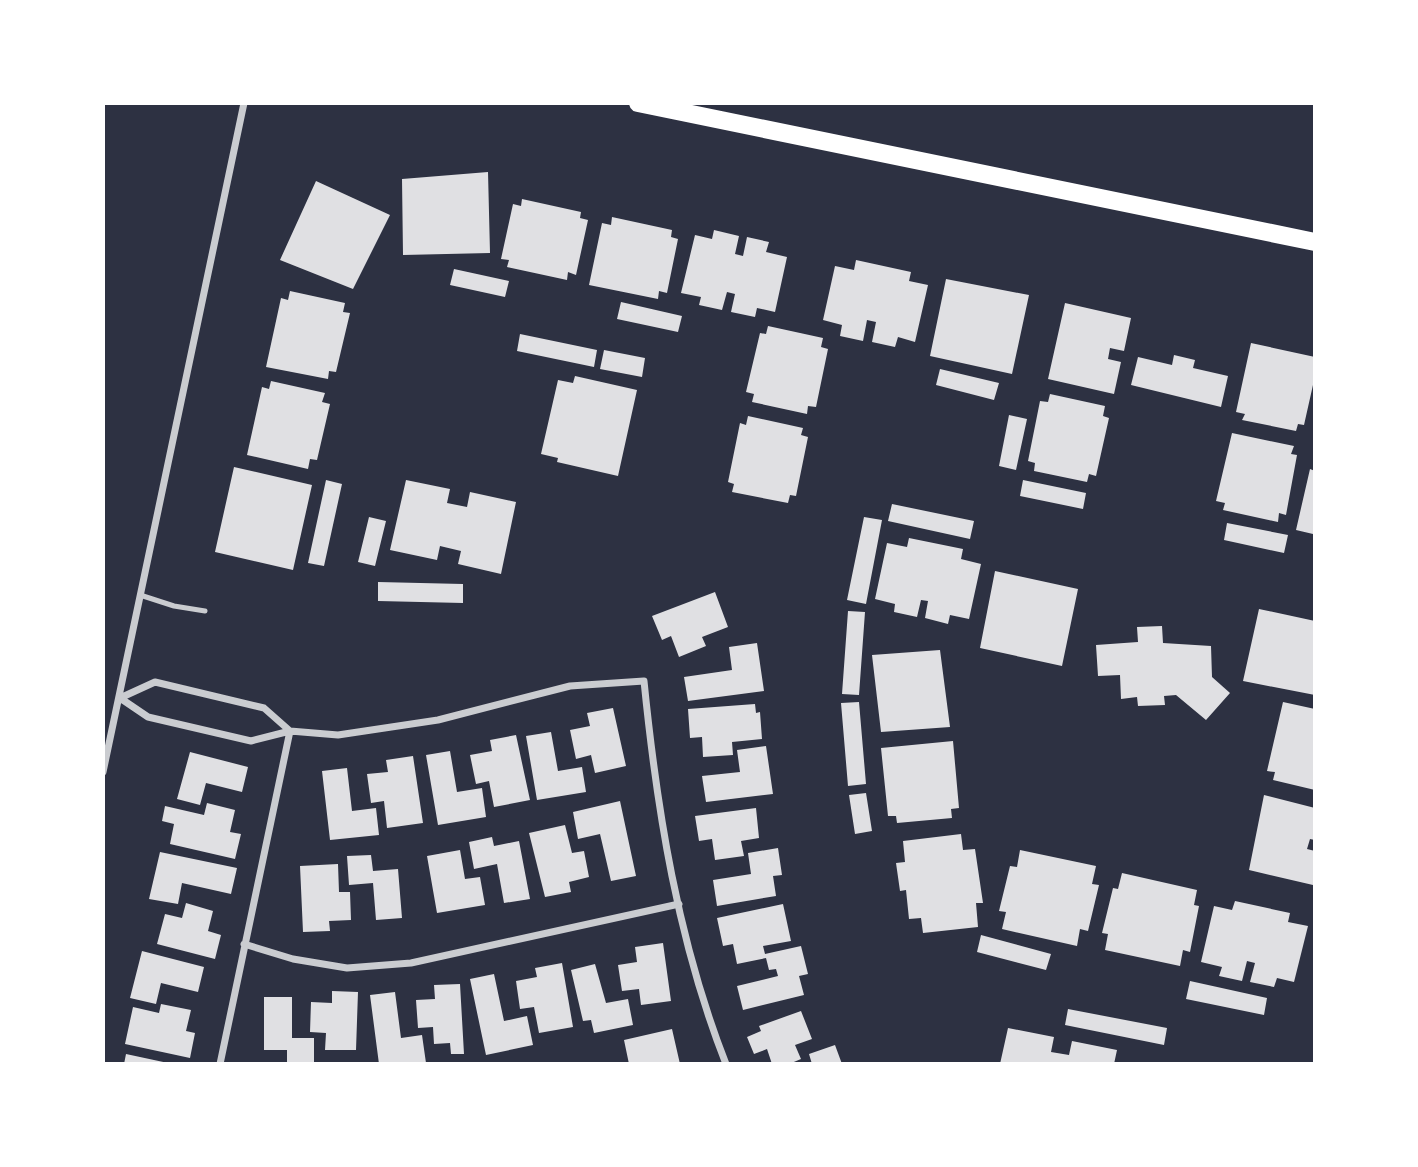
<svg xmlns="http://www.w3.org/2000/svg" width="1418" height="1167" viewBox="0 0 1418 1167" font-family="Inter,sans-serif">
<rect width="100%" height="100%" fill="#2d3142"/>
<path fill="#e0e0e3" d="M488 172 490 253 403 255 402 179Z
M316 181 390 215 353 289 280 260Z
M522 199 581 212 580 218 588 220 576 275 568 272 567 280 507 267 509 260 501 259 513 204 521 206Z
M612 217 672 230 671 237 678 239 667 293 659 291 658 299 589 285 602 223 611 225Z
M714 230 739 236 735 254 743 256 747 237 769 242 766 252 787 257 775 312 757 308 755 317 731 312 735 294 727 292 722 310 699 305 701 297 681 293 695 235 712 239Z
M856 260 911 272 909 281 928 285 915 342 898 337 895 347 872 342 876 322 867 320 863 341 840 336 842 325 823 320 835 266 854 270Z
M454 269 509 281 505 297 450 285Z
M946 279 1029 295 1012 374 930 356Z
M290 291 345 303 343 312 350 313 336 372 329 371 328 379 266 367 281 298 288 300Z
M621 302 682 316 678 332 617 319Z
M1065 303 1131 318 1124 351 1110 348 1108 359 1121 362 1114 394 1048 379Z
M768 326 823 338 821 347 828 349 816 407 808 406 807 414 752 402 754 394 746 392 760 333 766 334Z
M520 334 597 350 594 367 517 351Z
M1251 343 1315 357V376L1304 425 1298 424 1296 431 1242 420 1245 414 1236 412Z
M604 350 645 358 642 377 600 369Z
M1174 355 1195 360 1193 368 1228 376 1221 407 1131 385 1138 357 1172 365Z
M940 369 999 383 994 400 936 385Z
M575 376 637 390 618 476 557 462 558 458 541 454 558 380 573 383Z
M271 381 325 393 322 402 330 404 317 460 310 459 308 469 247 455 262 387 269 389Z
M1050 394 1105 406 1103 416 1109 418 1096 476 1089 474 1087 482 1034 471 1035 463 1028 461 1040 401 1048 402Z
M1009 415 1027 419 1016 470 999 466Z
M748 416 803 428 801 435 808 437 796 496 790 495 788 503 732 492 734 484 728 482 740 423 746 425Z
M1232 433 1294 446 1291 454 1297 455 1286 515 1279 513 1278 522 1223 510 1225 503 1216 501Z
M234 467 312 485 293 570 215 552Z
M1310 469 1315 471 1313 534 1296 530Z
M326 480 342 484 324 566 308 563Z
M406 480 450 489 447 503 467 507 470 492 516 502 501 574 458 564 461 551 440 546 437 560 390 550Z
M1023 480 1086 493 1083 509 1020 496Z
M892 504 974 521 970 539 888 521Z
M369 517 386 521 375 566 358 562Z
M864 517 882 520 866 604 847 600Z
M1227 523 1288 535 1284 553 1224 540Z
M909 538 963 549 961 559 981 564 969 619 950 615 948 624 925 618 928 601 921 600 917 617 894 612 895 604 875 599 887 543 907 547Z
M995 571 1078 589 1062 666 980 648Z
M378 582 463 584V603L378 601Z
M715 592 728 627 702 637 706 646 679 657 671 636 662 640 652 616Z
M1259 609 1315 621V695L1243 681Z
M848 611 865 612 859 695 842 694Z
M1162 626 1163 643 1211 646 1212 677 1230 693 1206 720 1176 695 1164 696 1165 705 1138 706 1137 697 1121 699 1120 675 1098 676 1096 645 1138 642 1137 627Z
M757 643 764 691 688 701 684 677 732 670 729 647Z
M940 650 950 727 881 732 872 655Z
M859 702 866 784 848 786 841 703Z
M1283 702 1315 709V790L1273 780 1275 772 1267 771Z
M755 704 756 713 760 712 762 739 732 742 733 755 703 757 702 737 690 738 688 709Z
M613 708 626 766 595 773 591 755 576 759 570 730 590 726 587 713Z
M551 732 558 771 582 767 586 792 537 800 526 736Z
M516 735 530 800 494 807 489 781 476 784 470 755 492 751 490 740Z
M953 741 959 808 951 809 952 818 897 823 896 816H888L881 748Z
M766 746 773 794 706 802 702 776 740 772 737 750Z
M450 751 457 792 482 788 486 817 438 825 426 755Z
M190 752 248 767 242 792 206 783 200 805 177 799Z
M413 756 423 823 387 828 384 801 371 803 367 774 388 772 386 760Z
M347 768 352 811 376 808 379 835 330 840 322 771Z
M866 793 872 831 855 834 849 795Z
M1264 795 1315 808V840L1310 839 1307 849 1315 851 1313 885 1249 870Z
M620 801 636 876 611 881 600 834 578 839 573 812Z
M207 803 235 810 230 832 241 834 235 859 170 844 174 824 162 821 165 806 204 815Z
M756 808 759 838 741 841 744 856 715 860 712 839 699 841 695 816Z
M565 825 572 853 584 851 589 877 569 882 571 892 545 897 529 833Z
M961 834 963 850 975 849 983 903H976L978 927 923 933 921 918 909 919 906 890 900 891 896 863 905 862 903 841Z
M492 837 494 846 519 841 530 899 504 903 497 864 474 869 469 842Z
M778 848 782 875 773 876 776 896 717 906 713 880 751 874 748 853Z
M460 850 465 879 480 877 485 905 437 913 427 856Z
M1020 850 1096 866 1092 884 1099 885 1088 931 1080 929 1077 946 1002 929 1006 912 999 911 1010 866 1017 867Z
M160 852 237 868 231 894 182 883 178 904 149 899Z
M371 855 373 871 398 869 402 918 376 920 373 883 349 885 347 856Z
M338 864 339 892H350L351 920 329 921 330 931 303 932 300 866Z
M1122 873 1197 890 1194 905 1199 906 1190 952 1183 950 1180 966 1105 950 1108 934 1102 933 1113 888 1118 889Z
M1235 901 1290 913 1288 922 1308 926 1294 982 1277 978 1274 987 1250 982 1255 963 1247 961 1242 981 1219 976 1222 967 1201 962 1214 906 1232 910Z
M186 903 213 911 208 931 221 935 215 959 157 944 165 914 182 918Z
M783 904 791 941 763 946 765 954 801 946 808 974 799 976 804 995 743 1010 737 986 778 976 776 969 769 970 766 958 737 964 733 944 723 946 717 918Z
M981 935 1051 954 1046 970 977 952Z
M663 943 671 1001 641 1005 639 989 622 991 618 965 637 962 635 947Z
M142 951 204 967 198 992 161 983 156 1004 130 998Z
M562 963 573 1027 539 1033 534 1007 520 1009 516 981 537 977 535 968Z
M595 964 606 1003 628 999 633 1025 594 1033 591 1020 583 1021 571 970Z
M494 974 504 1021 527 1016 533 1045 486 1055 470 979Z
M1190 981 1267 998 1264 1015 1186 999Z
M460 984 464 1054H451L450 1043 434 1044 433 1027 418 1028 416 1000 435 999 434 985Z
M332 991 358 992 356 1050H325L326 1033 310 1032 311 1002 332 1003Z
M395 992 401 1038 422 1035 426 1063 379 1064 370 995Z
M264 997H292V1038H314V1064H287V1050H264Z
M161 1004 191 1010 186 1031 195 1033 190 1058 125 1044 133 1007 159 1013Z
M1068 1009 1167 1028 1164 1045 1065 1025Z
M801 1011 812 1039 795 1045 801 1059 789 1064H772L767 1049 754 1054 747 1037 761 1031 759 1026Z
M1008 1028 1054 1037 1051 1052 1069 1055 1072 1041 1117 1050 1114 1064H1000Z
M672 1029 680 1064H629L624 1040Z
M835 1045 842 1064H812L809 1054Z
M126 1054 168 1063V1064H124Z"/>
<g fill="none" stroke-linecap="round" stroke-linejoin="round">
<path stroke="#caccd0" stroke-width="5" d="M140 595 174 606 205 611"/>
<path stroke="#caccd0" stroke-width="7" d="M120 698 148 717 251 741 290 731 338 735 438 720 570 686 644 681C657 811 678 942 726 1064
M120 698 155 682 264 708 290 731
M103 772 244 103
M244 944 293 959 347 968 411 963 679 904
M220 1064 290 731"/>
<path stroke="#fff" stroke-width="18" d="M638 103 1315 242"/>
</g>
<rect width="1418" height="1167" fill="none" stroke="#ffffff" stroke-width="210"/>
</svg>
